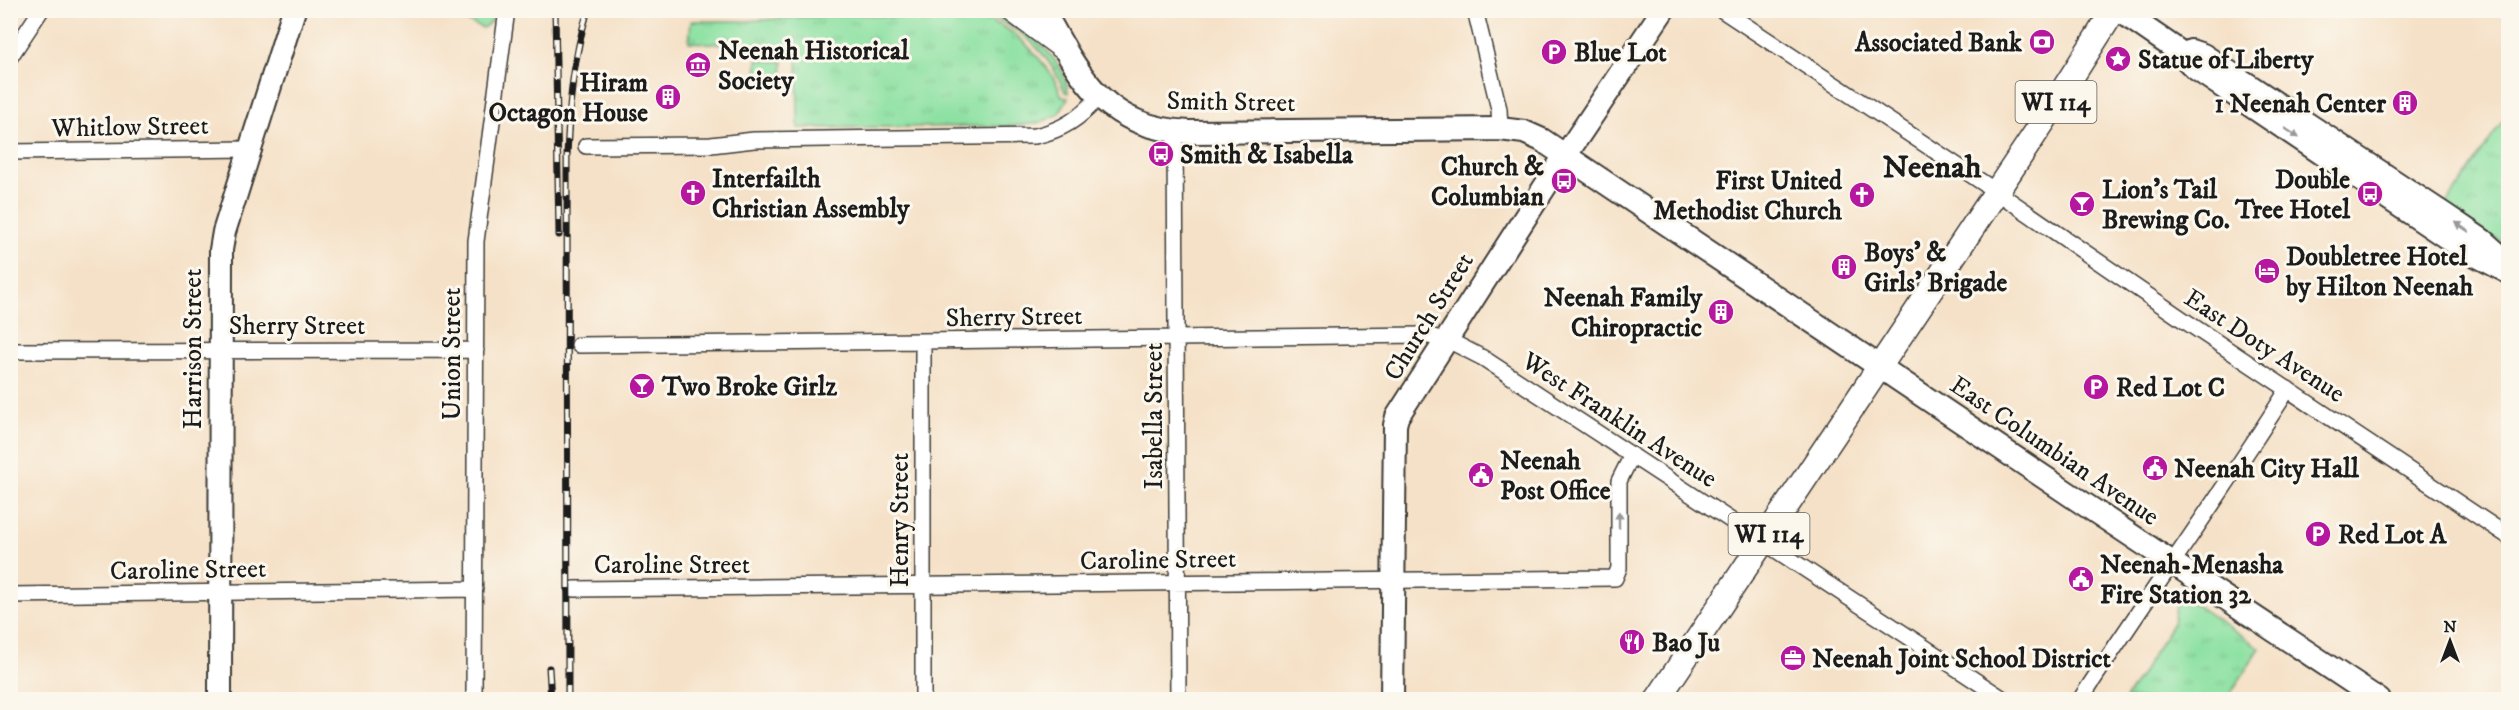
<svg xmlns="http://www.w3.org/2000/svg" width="2519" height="710" viewBox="0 0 2519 710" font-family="'IM FELL DW Pica',serif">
<defs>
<pattern id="grass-tufts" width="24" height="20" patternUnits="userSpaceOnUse" patternTransform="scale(1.5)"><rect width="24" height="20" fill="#8de1a3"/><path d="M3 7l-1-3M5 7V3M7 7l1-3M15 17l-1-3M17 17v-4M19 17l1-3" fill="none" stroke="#79c08c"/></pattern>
</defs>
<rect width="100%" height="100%" fill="#fbf7ec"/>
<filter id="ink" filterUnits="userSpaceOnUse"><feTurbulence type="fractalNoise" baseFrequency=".0167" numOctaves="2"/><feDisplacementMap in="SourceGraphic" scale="12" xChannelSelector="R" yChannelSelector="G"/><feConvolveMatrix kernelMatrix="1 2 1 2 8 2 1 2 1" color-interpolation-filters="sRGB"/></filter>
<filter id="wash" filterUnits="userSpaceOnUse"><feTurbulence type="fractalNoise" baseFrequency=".008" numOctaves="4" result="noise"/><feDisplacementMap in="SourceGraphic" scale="24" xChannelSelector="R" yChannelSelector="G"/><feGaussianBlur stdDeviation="1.35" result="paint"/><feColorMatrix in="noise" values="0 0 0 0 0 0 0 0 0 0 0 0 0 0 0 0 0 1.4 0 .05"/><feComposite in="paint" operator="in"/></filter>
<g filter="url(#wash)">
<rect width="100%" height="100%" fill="#f5e1c7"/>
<path fill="url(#grass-tufts)" stroke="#547e60" stroke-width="1.5" d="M994 10 1003 14C1028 34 1065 57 1068 93L1065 92C1050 54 1021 26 983 14L984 11Z
M441 11H496L491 22 483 28Z
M856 14C870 15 883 17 897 17 956 20 990 1 1036 55 1047 67 1057 81 1062 97L1068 98 1058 115 1039 123 1015 126 798 128 797 48 689 42 691 21H746Z
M2508 113V245L2497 238 2492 239 2446 205Z
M2178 593 2260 648 2227 699H2125L2173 623Z"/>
<path fill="#8de1a3" stroke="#547e60" stroke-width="1.5" d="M757 60 783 61 782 85 756 84Z"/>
</g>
<g filter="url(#ink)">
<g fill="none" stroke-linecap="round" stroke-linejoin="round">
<g stroke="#3d3a36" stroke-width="18">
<path id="street" d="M1475 10 1499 109 1500 129
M1722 10 1997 192 2182 319 2508 536
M10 57 41 10
M1175 132 1178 700
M586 146 711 145 754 140 1035 136C1063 130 1080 118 1099 97
M10 152 250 149
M923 341V700
M579 345 1423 335 1448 340 1483 358 2005 700
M10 351 476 350
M574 589 1615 578 1619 568V481L1632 455
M10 595 475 589
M474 700 476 241 507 10
M2080 700C2148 595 2222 494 2288 389"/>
</g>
<g stroke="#3d3a36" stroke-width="26">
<path id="secondary" d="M1043 10C1080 77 1104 128 1189 132L1500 129 1524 132 1542 140 2075 498 2379 700
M2119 10 2177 50 2195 68 2464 249 2508 272
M2191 51 2203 55 2445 215 2482 240 2508 263
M220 700 221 250 224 232 294 10
M1392 700 1395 425 1397 417 1555 171 1663 10"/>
</g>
<g stroke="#3d3a36" stroke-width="27">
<path id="primary" d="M1013 10 1063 47
M1657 700 2043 122 2114 10"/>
</g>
<use href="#street" stroke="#fff" stroke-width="15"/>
<use href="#secondary" stroke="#fff" stroke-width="22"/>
<use href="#primary" stroke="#fff" stroke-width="24"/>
<g stroke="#1c1c1c" stroke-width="7">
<path id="rail" d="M555 10 559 235
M549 668 551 700
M568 700 567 156C569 106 573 58 588 10"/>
</g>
<use href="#rail" stroke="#fbf7ec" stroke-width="4.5" stroke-dasharray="14" stroke-linecap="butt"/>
</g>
<defs><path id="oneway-solid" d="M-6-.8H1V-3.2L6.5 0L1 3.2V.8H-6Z" transform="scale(1.5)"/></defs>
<g fill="#999">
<use href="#oneway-solid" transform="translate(2292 133) rotate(34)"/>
<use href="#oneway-solid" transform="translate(2462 227) rotate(-146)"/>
<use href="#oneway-solid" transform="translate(1619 520) rotate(-90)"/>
</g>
</g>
<defs>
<g id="bank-disc" transform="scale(1.35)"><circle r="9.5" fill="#b5179e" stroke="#fbf7ec"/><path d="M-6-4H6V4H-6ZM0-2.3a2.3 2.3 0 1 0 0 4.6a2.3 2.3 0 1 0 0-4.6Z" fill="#fff"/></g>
<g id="parking-disc" transform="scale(1.35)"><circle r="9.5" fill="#b5179e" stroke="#fbf7ec"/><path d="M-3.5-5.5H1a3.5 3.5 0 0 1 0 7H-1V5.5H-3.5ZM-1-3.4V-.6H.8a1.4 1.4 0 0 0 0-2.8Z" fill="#fff"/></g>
<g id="sight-disc" transform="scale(1.35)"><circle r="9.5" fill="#b5179e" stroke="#fbf7ec"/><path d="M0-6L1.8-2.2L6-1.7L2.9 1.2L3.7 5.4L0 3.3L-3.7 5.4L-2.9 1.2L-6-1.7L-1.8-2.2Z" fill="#fff"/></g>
<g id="museum-disc" transform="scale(1.35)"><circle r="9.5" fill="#b5179e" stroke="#fbf7ec"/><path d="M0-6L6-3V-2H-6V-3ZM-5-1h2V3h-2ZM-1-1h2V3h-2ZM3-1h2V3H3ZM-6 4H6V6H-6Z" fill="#fff"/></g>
<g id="building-disc" transform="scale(1.35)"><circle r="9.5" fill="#b5179e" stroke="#fbf7ec"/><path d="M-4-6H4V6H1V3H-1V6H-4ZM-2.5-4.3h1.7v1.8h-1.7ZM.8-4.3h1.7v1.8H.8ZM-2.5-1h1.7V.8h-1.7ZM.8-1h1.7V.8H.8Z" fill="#fff"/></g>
<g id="bus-disc" transform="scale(1.35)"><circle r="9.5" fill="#b5179e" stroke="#fbf7ec"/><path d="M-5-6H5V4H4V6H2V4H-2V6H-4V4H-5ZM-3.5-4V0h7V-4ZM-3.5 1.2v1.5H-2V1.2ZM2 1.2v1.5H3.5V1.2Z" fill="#fff"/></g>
<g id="church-disc" transform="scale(1.35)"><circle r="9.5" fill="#b5179e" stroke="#fbf7ec"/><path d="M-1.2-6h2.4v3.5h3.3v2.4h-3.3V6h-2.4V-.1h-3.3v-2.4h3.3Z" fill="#fff"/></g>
<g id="bar-disc" transform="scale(1.35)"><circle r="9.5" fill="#b5179e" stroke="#fbf7ec"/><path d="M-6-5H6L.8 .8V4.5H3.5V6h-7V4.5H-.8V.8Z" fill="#fff"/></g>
<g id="hotel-disc" transform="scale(1.35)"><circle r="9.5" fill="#b5179e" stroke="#fbf7ec"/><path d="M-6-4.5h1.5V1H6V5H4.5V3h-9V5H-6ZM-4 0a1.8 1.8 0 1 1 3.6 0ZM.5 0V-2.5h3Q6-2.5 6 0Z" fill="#fff"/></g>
<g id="civic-disc" transform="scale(1.35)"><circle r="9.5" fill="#b5179e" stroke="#fbf7ec"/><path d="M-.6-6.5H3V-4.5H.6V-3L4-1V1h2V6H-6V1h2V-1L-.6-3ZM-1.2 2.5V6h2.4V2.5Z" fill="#fff"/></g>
<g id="restaurant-disc" transform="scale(1.35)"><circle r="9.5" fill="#b5179e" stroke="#fbf7ec"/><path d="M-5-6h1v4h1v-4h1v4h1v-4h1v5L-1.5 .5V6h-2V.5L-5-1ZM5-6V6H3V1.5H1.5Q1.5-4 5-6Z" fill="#fff"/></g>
<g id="office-disc" transform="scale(1.35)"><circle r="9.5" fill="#b5179e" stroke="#fbf7ec"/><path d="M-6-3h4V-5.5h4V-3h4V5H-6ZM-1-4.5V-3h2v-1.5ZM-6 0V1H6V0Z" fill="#fff"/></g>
</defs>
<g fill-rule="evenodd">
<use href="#bank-disc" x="2042" y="42"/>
<use href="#parking-disc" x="1554" y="52"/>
<use href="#sight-disc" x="2118" y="59"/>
<use href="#museum-disc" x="698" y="65"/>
<use href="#building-disc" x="668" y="97"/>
<use href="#building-disc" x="2405" y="103"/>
<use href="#bus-disc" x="1161" y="154"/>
<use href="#bus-disc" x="1564" y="181"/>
<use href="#church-disc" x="693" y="193"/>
<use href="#bus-disc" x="2370" y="194"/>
<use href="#church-disc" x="1862" y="195"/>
<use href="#bar-disc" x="2082" y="204"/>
<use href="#building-disc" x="1844" y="267"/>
<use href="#hotel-disc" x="2267" y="271"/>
<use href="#building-disc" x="1721" y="312"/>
<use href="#bar-disc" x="642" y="386"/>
<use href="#parking-disc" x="2096" y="387"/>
<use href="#civic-disc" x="2155" y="468"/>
<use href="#civic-disc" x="1481" y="475"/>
<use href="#parking-disc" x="2318" y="534"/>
<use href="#civic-disc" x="2081" y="579"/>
<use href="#restaurant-disc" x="1632" y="642"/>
<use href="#office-disc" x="1793" y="658"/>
</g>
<g text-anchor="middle" stroke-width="6" stroke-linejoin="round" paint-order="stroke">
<g fill="#fbf7ec" stroke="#5f5e5a" stroke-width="1.5">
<rect x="2015.5" y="81" width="81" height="42" rx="4.5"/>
<rect x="1728.5" y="513" width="81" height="42" rx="4.5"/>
</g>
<g font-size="24" font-weight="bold" fill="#1c1c1c">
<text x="2056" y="110">WI 114</text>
<text x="1769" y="542">WI 114</text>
</g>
<g font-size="26" font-weight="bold" fill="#1c1c1c" stroke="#fbf7ec" text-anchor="start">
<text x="2022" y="51" text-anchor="end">Associated Bank</text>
<text x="718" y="59">Neenah Historical<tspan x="718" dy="30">Society</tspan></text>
<text x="1574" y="61">Blue Lot</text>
<text x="2138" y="68">Statue of Liberty</text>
<text x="648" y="91" text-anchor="end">Hiram<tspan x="648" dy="30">Octagon House</tspan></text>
<text x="2386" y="112" text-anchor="end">1 Neenah Center</text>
<text x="1180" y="163">Smith &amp; Isabella</text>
<text x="1544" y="175" text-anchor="end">Church &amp;<tspan x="1544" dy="30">Columbian</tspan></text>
<text x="712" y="187">Interfailth<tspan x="712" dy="30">Christian Assembly</tspan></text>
<text x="2350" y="188" text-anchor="end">Double<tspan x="2350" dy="30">Tree Hotel</tspan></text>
<text x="1842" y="189" text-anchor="end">First United<tspan x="1842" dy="30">Methodist Church</tspan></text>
<text x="2102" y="198">Lion's Tail<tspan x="2102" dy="30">Brewing Co.</tspan></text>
<text x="1864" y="261">Boys' &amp;<tspan x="1864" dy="30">Girls' Brigade</tspan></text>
<text x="2286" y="265">Doubletree Hotel<tspan x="2286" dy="30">by Hilton Neenah</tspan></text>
<text x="1702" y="306" text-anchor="end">Neenah Family<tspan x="1702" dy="30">Chiropractic</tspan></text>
<text x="662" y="395">Two Broke Girlz</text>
<text x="2116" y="396">Red Lot C</text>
<text x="1500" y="469">Neenah<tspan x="1500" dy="30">Post Office</tspan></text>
<text x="2174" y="477">Neenah City Hall</text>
<text x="2338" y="543">Red Lot A</text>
<text x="2100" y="573">Neenah-Menasha<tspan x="2100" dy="30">Fire Station 32</tspan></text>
<text x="1652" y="651">Bao Ju</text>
<text x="1812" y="667">Neenah Joint School District</text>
</g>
<g font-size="26" fill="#1c1c1c" stroke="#fbf7ec">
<text transform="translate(1231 101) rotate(1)" y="9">Smith Street</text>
<text transform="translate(130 126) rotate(-1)" y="9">Whitlow Street</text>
<text transform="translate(1014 316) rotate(-1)" y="9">Sherry Street</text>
<text transform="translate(1428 316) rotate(-58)" y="9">Church Street</text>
<text x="297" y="334">Sherry Street</text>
<text transform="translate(2265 345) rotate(33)" y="9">East Doty Avenue</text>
<text transform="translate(192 349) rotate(-90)" y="9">Harrison Street</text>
<text transform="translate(451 354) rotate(-90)" y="9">Union Street</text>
<text transform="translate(1153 416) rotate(-90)" y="9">Isabella Street</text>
<text transform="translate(1620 419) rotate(33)" y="9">West Franklin Avenue</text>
<text transform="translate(2055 450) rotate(34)" y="9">East Columbian Avenue</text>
<text transform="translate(899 520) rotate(-90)" y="9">Henry Street</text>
<text transform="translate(1158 559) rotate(-1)" y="9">Caroline Street</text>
<text x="672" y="573">Caroline Street</text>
<text transform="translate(188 569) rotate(-1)" y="9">Caroline Street</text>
</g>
<g font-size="32" font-weight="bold" fill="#1c1c1c" stroke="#fbf7ec">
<text x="1932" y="177">Neenah</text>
</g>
</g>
<rect width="2519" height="710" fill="none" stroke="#fbf7ec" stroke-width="36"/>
<g transform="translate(2450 641)" stroke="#fbf7ec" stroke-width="4.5" paint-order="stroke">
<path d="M0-4.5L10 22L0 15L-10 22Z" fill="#1c1c1c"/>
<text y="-9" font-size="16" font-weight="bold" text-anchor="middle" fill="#1c1c1c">N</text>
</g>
</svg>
